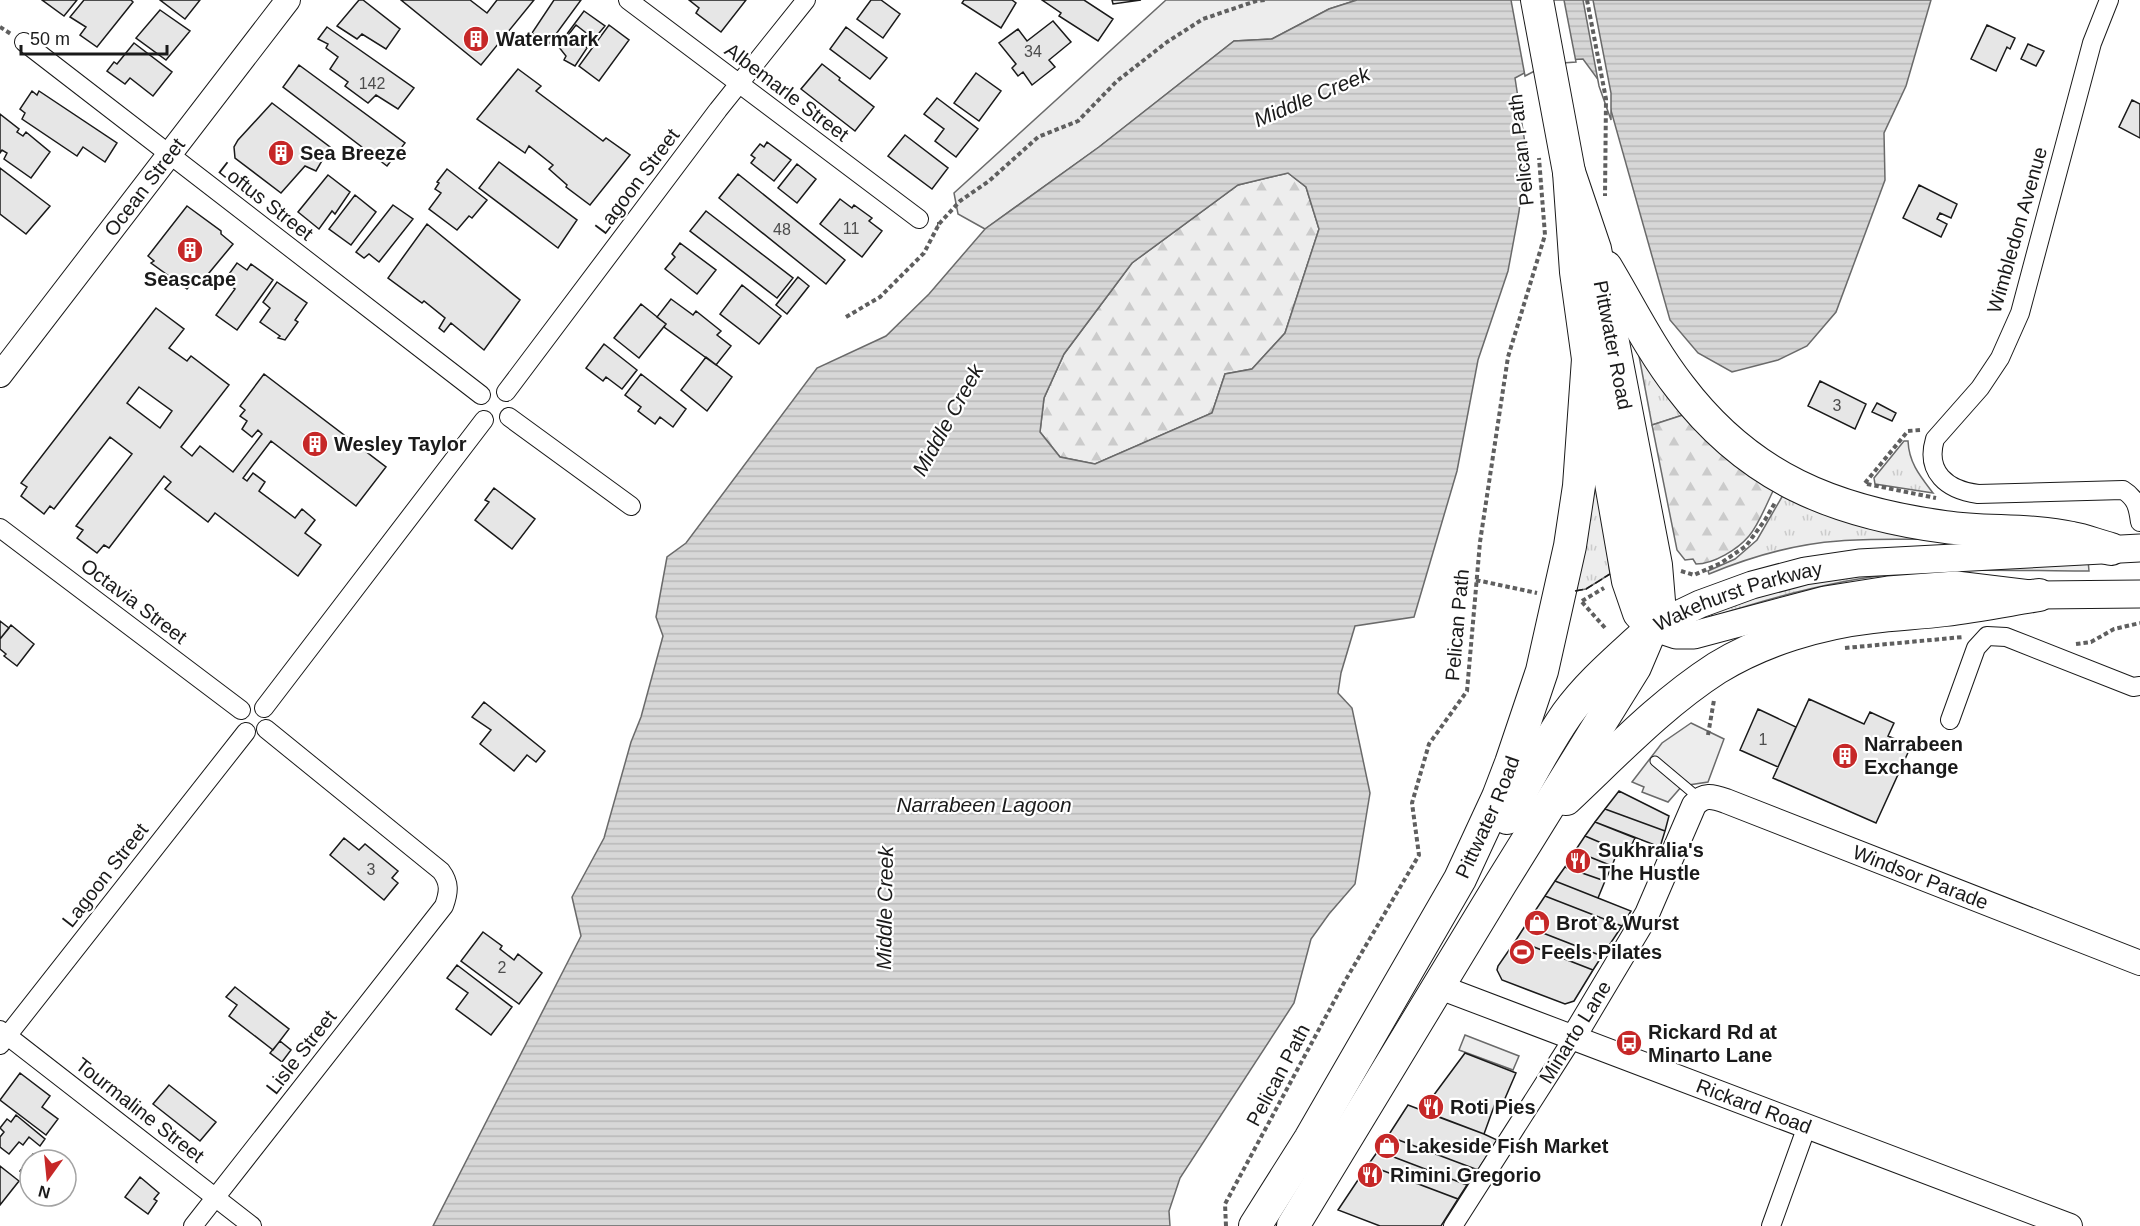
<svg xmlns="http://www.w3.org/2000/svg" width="2140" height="1226" viewBox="0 0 2140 1226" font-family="Helvetica,sans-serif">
<defs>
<pattern id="grass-tufts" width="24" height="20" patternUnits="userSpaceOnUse" patternTransform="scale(1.5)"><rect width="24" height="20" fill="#ededed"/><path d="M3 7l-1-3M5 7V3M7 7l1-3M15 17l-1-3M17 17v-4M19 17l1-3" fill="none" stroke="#cbcbcb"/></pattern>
<pattern id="forest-firs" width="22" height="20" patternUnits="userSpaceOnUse" patternTransform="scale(1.5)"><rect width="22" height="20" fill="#ededed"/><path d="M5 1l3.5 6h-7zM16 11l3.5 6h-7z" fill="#cbcbcb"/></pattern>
<pattern id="water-rules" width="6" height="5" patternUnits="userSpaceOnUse" patternTransform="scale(1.5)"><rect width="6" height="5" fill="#d7d7d7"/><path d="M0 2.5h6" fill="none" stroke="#b8b8b8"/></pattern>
</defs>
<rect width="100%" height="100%" fill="#fff"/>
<path fill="url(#grass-tufts)" stroke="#6a6a6a" stroke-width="1.5" d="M1639 356 1689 413 1652 425Z
M1904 441H1908C1909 463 1920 476 1933 493L1875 484 1874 478Z
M1594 444 1610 574 1586 589 1575 591Z
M1783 495 1941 539C1907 540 1873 538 1839 541 1795 544 1750 557 1709 574L1708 571 1735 559 1757 540Z
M2088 560 2089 571C2028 571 1965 568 1904 573 1838 579 1775 596 1712 617L1711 610 1817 577Z"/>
<path fill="url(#forest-firs)" stroke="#6a6a6a" stroke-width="1.5" d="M1288 173 1306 187 1319 229 1285 333 1252 369 1225 374 1212 413 1095 464 1060 457 1040 432 1044 398 1064 354 1132 263 1238 185Z
M1689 413 1776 485C1768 500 1760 523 1749 536 1738 549 1714 564 1696 564L1693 559 1685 560 1677 550 1652 425Z"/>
<path fill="#ededed" stroke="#6a6a6a" stroke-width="1.5" d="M1166 0H1357L1329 9 1272 39 1234 41 1099 147 985 229 958 214 954 193Z
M1691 723 1724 739 1708 782 1682 786 1668 802 1642 792 1644 787 1632 782 1662 743Z
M1465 1035 1519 1056 1513 1070 1459 1050Z"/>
<path fill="url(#water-rules)" stroke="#6a6a6a" stroke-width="1.5" fill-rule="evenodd" d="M1357 0H1931L1906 86 1884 133 1885 180 1836 312 1807 346 1778 360 1732 372 1698 353 1670 320 1605 89 1583 59 1547 61 1515 78 1526 150 1519 212 1508 271 1478 360 1457 471 1414 617 1355 626 1341 673 1338 693 1352 708 1370 793 1355 884 1329 914 1311 939 1294 1003 1180 1178 1169 1211 1170 1226H433L581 936 572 897 604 838 631 742 641 717 663 636 656 617 667 557 686 543 817 368 886 336 929 294 985 229 1099 147 1234 41 1272 39 1329 9ZM1288 173 1306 187 1319 229 1285 333 1252 369 1225 374 1212 413 1095 464 1060 457 1040 432 1044 398 1064 354 1132 263 1238 185Z"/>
<path fill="#fff" stroke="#6a6a6a" stroke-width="1.5" d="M1511 0H1564L1576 62 1548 64 1525 76Z
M1583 0H1593L1611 93V120L1599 86Z"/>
<path fill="#e6e6e6" stroke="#1a1a1a" stroke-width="1.5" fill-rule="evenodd" d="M42 0H77L64 16Z
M84 0H131L133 2 97 47 80 35 86 27 70 17Z
M160 0H200L185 19Z
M359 0H363L400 29 386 49 362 34 357 39 337 26Z
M401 0H470L487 13 497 0H534L481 65Z
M554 0H581L548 45 532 33Z
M689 0H746L721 32 696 13 699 8Z
M871 0H881L900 14 883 38 857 19Z
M964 0H1012L1016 3 1001 28 962 3Z
M1042 0H1084L1113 19 1098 41 1059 16 1061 13Z
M1112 0H1141L1113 4Z
M160 10 190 31 166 60 136 38Z
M584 11 605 26 594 39 576 25 569 34 587 48 575 66 564 60 566 56 558 46Z
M1053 21 1071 42 1049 60 1055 67 1032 85 1023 72 1018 76 1012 68 1016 64 999 43 1018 29 1027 41Z
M609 25 629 40 599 81 579 66Z
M1987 25 2015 38 2010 49 2007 47 1996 71 1971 59Z
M327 27 414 88 398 109 376 95 368 103 345 86 348 82 330 69 338 57 326 48 328 44 318 39Z
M846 27 887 58 870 79 830 49Z
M134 43 172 72 153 96 130 78 125 84 107 71 114 62 117 64Z
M2028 44 2044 51 2036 66 2021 59Z
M822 64 840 78 839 80 874 107 855 131 801 89Z
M299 65 405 143 387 166 283 87Z
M518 69 541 86 536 91 603 141 606 138 630 155 590 205 566 187 567 185 549 169 553 165 529 146 525 153 477 119Z
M976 73 1001 91 979 121 954 103Z
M32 91 37 95 39 91 117 143 105 162 83 147 77 156 22 119 25 113 20 109Z
M937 98 978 129 956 157 935 141 944 129 924 114Z
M2132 100 2140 104V138L2119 127Z
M272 103 330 147 316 171 305 166 281 193 235 158 234 147 238 140Z
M0 114 19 129 17 132 23 136 26 132 50 152 31 178 4 159 7 153 2 150 0 153Z
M905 135 948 168 932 189 888 156Z
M767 142 791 160 774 181 751 163 755 158 751 155 760 144 764 147Z
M499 162 577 220 558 248 479 188Z
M797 164 816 179 797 203 778 188Z
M0 168 50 206 26 234 0 214Z
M447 169 487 200 472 218 469 216 457 230 429 209 441 193 435 189 439 183 437 182Z
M738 174 845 260 826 284 719 198Z
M328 175 350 192 335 214 332 211 319 229 298 212Z
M1919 185 1957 204 1951 218 1940 213 1937 219 1947 224 1941 237 1903 218Z
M355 195 376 212 351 245 329 229Z
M840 199 852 208 854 205 872 218 869 221 882 231 862 257 820 224Z
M393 205 413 219 379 262 369 254 364 258 356 252Z
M187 206 221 231V234L233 244 204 279 197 276 187 289 151 263 154 261 148 256Z
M706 211 793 278 777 298 690 231Z
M427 224 520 300 484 350 451 323 444 332 439 328 445 318 424 301 422 303 388 278Z
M680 243 716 270 697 294 665 269 675 257 672 254Z
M237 263 247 270 251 264 273 280 237 330 216 315 235 289 224 281Z
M798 277 809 286 787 314 776 305Z
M277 282 307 303 295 320 298 322 285 340 278 338 280 336 260 322 270 308 263 302Z
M742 285 781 316 759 344 720 314Z
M671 299 693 315 696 311 721 331 717 335 731 346 716 365 664 327 666 324 657 317Z
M641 304 666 324 639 358 614 338Z
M156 308 184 329 169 348 187 361 191 356 229 385 181 447 192 456 200 446 233 472 262 434 258 430 252 437 242 429 247 421 240 416 245 410 240 406 264 374 386 467 356 506 271 441 243 478 247 481 253 473 265 482 259 491 295 518 302 509 315 520 305 533 321 545 298 576 215 513 208 522 165 489 171 482 164 476 109 548 104 545 97 553 77 538 83 530 76 526 132 454 110 437 54 509 50 506 44 514 21 496 27 487 21 483ZM139 387 172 411 160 428 127 403Z
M604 344 637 370 622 389 606 377 603 381 586 368Z
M706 357 732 377 707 411 681 390Z
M641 374 686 409 673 427 660 417 655 424 638 411 641 407 625 395Z
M1820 381 1866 404 1855 429 1808 406Z
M1877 403 1896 413 1892 421 1872 412Z
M494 488 535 519 512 549 475 520 489 502 485 500Z
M0 621 9 628 0 639Z
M11 625 34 644 17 666 4 656 6 654 0 649V639Z
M1809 699 1864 724 1870 712 1894 723 1888 736 1911 746 1876 823 1773 778Z
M484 702 545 751 536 762 527 755 514 771 480 744 491 730 472 717Z
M1758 709 1796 727 1778 767 1740 750Z
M1619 791 1669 816 1665 831 1605 809Z
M1605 809 1665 831 1660 847 1595 822Z
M1595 822 1635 838 1630 848 1620 845 1618 850 1585 836Z
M1585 836 1618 850 1612 866 1575 851Z
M344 838 359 850 365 844 398 871 392 878 398 883 384 900 330 855Z
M1575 851 1612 866 1605 881 1565 867Z
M1565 867 1605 881 1598 898 1555 881Z
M1555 881 1598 898 1631 911 1622 926 1545 896Z
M1545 896 1622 926 1602 956 1525 926Z
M1525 926 1602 956 1593 970 1516 940Z
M483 932 502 946 500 949 514 960 518 954 542 973 519 1004 461 961Z
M1516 940 1593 970 1574 1001 1565 1004 1502 980 1497 970 1498 966Z
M457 965 512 1007 491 1035 456 1009 468 993 447 978Z
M235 987 289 1029 273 1050 229 1016 237 1005 226 997Z
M280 1041 291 1050 282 1062 270 1053Z
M1465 1053 1516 1073 1503 1103 1496 1101 1484 1134 1422 1111Z
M20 1073 50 1096 42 1107 58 1119 46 1135 0 1100Z
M169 1085 216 1122 200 1141 153 1104Z
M1408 1105 1484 1134 1497 1140 1478 1170 1388 1136Z
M16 1115 45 1139 40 1146 29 1137 23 1145 19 1142 9 1154 0 1147V1137L4 1132 0 1128 7 1119 11 1122Z
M1388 1136 1478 1170 1467 1185 1378 1151Z
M1378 1151 1467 1185 1458 1199 1368 1165Z
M33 1154 40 1160H30V1178L20 1171Z
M1368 1165 1458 1199 1441 1226H1380L1338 1210Z
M0 1166 19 1181 0 1205Z
M140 1177 159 1193 154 1199 157 1201 148 1214 125 1197Z"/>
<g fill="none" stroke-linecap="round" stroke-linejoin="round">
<g stroke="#1a1a1a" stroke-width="11">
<path id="lane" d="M1655 761 1699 798"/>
</g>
<g stroke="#1a1a1a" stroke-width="20">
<path id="street" d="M628 0 919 219
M2109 0 2092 43 2020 313 2000 358 1980 388 1935 439C1925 472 1947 490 1978 494L2123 490C2136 498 2138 507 2140 522
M24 42 481 395
M506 392 718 110 806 0
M509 417 631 506
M0 528 241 710
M264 708 484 420
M1950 720 1976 648 1987 636 2006 637 2133 687 2140 686
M0 1030 252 1226
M0 1045 246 732
M193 1226 444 906C449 892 450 883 441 871L266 729
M1453 1226 1573 1038
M1771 1226 1807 1126"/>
</g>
<g stroke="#1a1a1a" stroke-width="26">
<g id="secondary">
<path id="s1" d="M0 375 288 0"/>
<path id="s2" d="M1437 986 2070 1226"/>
<path id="s3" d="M1573 1038 1647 914 1694 805C1704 794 1712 796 1726 801L2140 963"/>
</g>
</g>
<g stroke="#1a1a1a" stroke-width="29">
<g id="primary">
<path id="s4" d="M1652 627 1700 604 1752 585 1805 571 1859 563 2140 548"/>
<path d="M1652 627 1676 635H1694L1825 600 1888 590 1956 585 2039 595 2140 594"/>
</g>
</g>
<g stroke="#1a1a1a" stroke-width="34">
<g id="highway">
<path d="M1537 0 1569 172 1576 272 1588 359 1599 414 1628 581 1639 613 1652 627"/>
<path d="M1606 267C1630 307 1651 350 1680 387 1749 478 1834 512 1945 527 1987 533 2030 529 2072 538 2085 540 2098 546 2111 549"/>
<path d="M1566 799C1614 754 1661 704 1717 668 1763 640 1819 623 1872 617 1896 614 1921 613 1945 610 1976 606 2008 600 2039 595"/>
<path d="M1507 818C1526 783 1544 747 1567 714 1588 685 1615 662 1641 638"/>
<path id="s5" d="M1255 1226 1310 1139 1460 879 1498 797 1511 763 1542 671 1570 546 1579 486 1588 359"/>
<path d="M1293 1226 1501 883 1635 667 1652 627 1659 601 1656 565 1595 249 1569 172"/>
</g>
</g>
<path stroke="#5f5f5f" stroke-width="4" stroke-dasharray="4.5 3" stroke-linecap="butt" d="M1587 0 1606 99 1605 196
M0 27 11 34
M939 224 960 201 989 181 1038 137 1078 121 1117 81 1167 42 1203 19 1256 1 1266 0
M846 317 880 297 924 253 939 224H937
M1865 483 1908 431 1920 430
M1867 484 1936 498
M1681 571 1694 575 1721 563 1746 546 1765 520 1776 501
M1476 580 1537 593
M1582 601 1604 588
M1582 602 1606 629
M2076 644 2091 642 2114 629 2140 623
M1845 648 1963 637
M1708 735 1714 700
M1226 1226 1225 1204 1345 981 1419 855 1412 803 1429 744 1467 691 1480 542 1508 357 1545 235 1539 158"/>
<use href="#lane" stroke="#fff" stroke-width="9"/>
<use href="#street" stroke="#fff" stroke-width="18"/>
<use href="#secondary" stroke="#fff" stroke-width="24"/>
<use href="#primary" stroke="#fff" stroke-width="27"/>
<use href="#highway" stroke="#fff" stroke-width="32"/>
<path stroke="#1a1a1a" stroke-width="1.5" stroke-dasharray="8 3" stroke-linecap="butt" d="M1575 591 1586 589 1610 574"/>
</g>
<defs>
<g id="building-disc" transform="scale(1.35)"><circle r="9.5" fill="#c62828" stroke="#fff"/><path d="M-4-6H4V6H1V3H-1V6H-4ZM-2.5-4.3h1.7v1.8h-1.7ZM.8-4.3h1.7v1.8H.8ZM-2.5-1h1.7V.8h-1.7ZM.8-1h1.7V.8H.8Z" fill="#fff"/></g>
<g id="restaurant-disc" transform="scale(1.35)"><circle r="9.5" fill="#c62828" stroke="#fff"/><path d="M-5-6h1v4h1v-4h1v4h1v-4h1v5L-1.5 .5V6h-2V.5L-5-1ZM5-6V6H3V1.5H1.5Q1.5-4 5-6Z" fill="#fff"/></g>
<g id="shop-disc" transform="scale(1.35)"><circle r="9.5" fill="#c62828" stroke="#fff"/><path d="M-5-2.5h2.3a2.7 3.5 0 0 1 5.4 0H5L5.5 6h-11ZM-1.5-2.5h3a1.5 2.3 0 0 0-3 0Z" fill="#fff"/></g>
<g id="stadium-disc" transform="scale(1.35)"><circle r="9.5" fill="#c62828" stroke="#fff"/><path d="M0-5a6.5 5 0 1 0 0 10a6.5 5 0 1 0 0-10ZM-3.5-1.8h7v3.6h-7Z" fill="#fff"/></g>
<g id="bus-disc" transform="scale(1.35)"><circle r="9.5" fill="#c62828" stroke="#fff"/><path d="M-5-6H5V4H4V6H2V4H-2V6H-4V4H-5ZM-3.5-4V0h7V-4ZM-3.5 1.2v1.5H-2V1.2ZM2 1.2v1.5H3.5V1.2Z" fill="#fff"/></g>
</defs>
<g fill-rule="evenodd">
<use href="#building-disc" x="476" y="39"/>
<use href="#building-disc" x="281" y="153"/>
<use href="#building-disc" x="190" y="250"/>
<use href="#building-disc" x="315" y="444"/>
<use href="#building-disc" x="1845" y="756"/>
<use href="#restaurant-disc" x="1578" y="861"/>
<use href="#shop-disc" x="1537" y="923"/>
<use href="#stadium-disc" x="1522" y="952"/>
<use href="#bus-disc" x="1629" y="1043"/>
<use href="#restaurant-disc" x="1431" y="1107"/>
<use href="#shop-disc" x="1387" y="1146"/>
<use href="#restaurant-disc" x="1370" y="1175"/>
</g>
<g text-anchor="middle" stroke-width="4.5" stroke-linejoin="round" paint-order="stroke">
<g font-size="16" fill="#4d4d4d">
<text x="1033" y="57">34</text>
<text x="372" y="89">142</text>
<text x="851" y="234">11</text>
<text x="782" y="235">48</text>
<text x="1837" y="411">3</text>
<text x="1763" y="745">1</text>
<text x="371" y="875">3</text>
<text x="502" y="973">2</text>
</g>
<g font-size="20" font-weight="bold" fill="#1a1a1a" stroke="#fff" text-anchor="start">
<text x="496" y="46">Watermark</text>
<text x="300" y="160">Sea Breeze</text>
<text x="190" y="286" text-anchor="middle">Seascape</text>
<text x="334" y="451">Wesley Taylor</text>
<text x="1864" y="751">Narrabeen<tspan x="1864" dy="23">Exchange</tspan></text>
<text x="1598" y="857">Sukhralia's<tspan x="1598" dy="23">The Hustle</tspan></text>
<text x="1556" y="930">Brot &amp; Wurst</text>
<text x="1541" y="959">Feels Pilates</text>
<text x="1648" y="1039">Rickard Rd at<tspan x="1648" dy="23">Minarto Lane</tspan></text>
<text x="1450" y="1114">Roti Pies</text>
<text x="1406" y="1153">Lakeside Fish Market</text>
<text x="1390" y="1182">Rimini Gregorio</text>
</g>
<g font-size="20" fill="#1a1a1a" stroke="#fff">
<text transform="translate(787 92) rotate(37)" y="7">Albemarle Street</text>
<text transform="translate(1521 150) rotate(-96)" y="7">Pelican Path</text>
<text transform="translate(637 181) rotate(-53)" y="7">Lagoon Street</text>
<text dy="7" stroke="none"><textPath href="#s1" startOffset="237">Ocean Street</textPath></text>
<text transform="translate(266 201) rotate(38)" y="7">Loftus Street</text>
<text transform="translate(2017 230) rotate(-74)" y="7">Wimbledon Avenue</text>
<text transform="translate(1613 345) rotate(79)" y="7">Pittwater Road</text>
<text dy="7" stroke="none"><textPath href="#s4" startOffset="92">Wakehurst Parkway</textPath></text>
<text transform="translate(134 601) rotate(37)" y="7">Octavia Street</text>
<text transform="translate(1457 625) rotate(-85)" y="7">Pelican Path</text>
<text dy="7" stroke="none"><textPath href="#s5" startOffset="471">Pittwater Road</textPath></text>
<text transform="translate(105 875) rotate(-52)" y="7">Lagoon Street</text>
<text dy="7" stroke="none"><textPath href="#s3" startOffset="507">Windsor Parade</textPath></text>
<text transform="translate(1575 1032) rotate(-58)" y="7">Minarto Lane</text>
<text transform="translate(301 1052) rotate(-52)" y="7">Lisle Street</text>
<text transform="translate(1278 1075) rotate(-62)" y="7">Pelican Path</text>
<text dy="7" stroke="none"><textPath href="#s2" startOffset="339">Rickard Road</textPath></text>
<text transform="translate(140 1110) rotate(38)" y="7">Tourmaline Street</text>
</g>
<g font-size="21" font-style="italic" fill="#1a1a1a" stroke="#fff">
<text transform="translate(1312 97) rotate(-23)" y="7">Middle Creek</text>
<text transform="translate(948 420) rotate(-61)" y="7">Middle Creek</text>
<text x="984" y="812">Narrabeen Lagoon</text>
<text transform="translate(885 908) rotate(-89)" y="7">Middle Creek</text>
</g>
</g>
<g transform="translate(48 1178) rotate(195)"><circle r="28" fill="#ffffff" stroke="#a3a3a3" stroke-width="1.5"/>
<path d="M0-4.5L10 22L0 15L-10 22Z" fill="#c62828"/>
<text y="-9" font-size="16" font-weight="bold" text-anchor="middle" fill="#1a1a1a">N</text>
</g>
<path d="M21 45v9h146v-9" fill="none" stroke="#1a1a1a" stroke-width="3"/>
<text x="30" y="45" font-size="18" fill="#1a1a1a" stroke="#ffffff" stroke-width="4.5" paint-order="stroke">50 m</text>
</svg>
